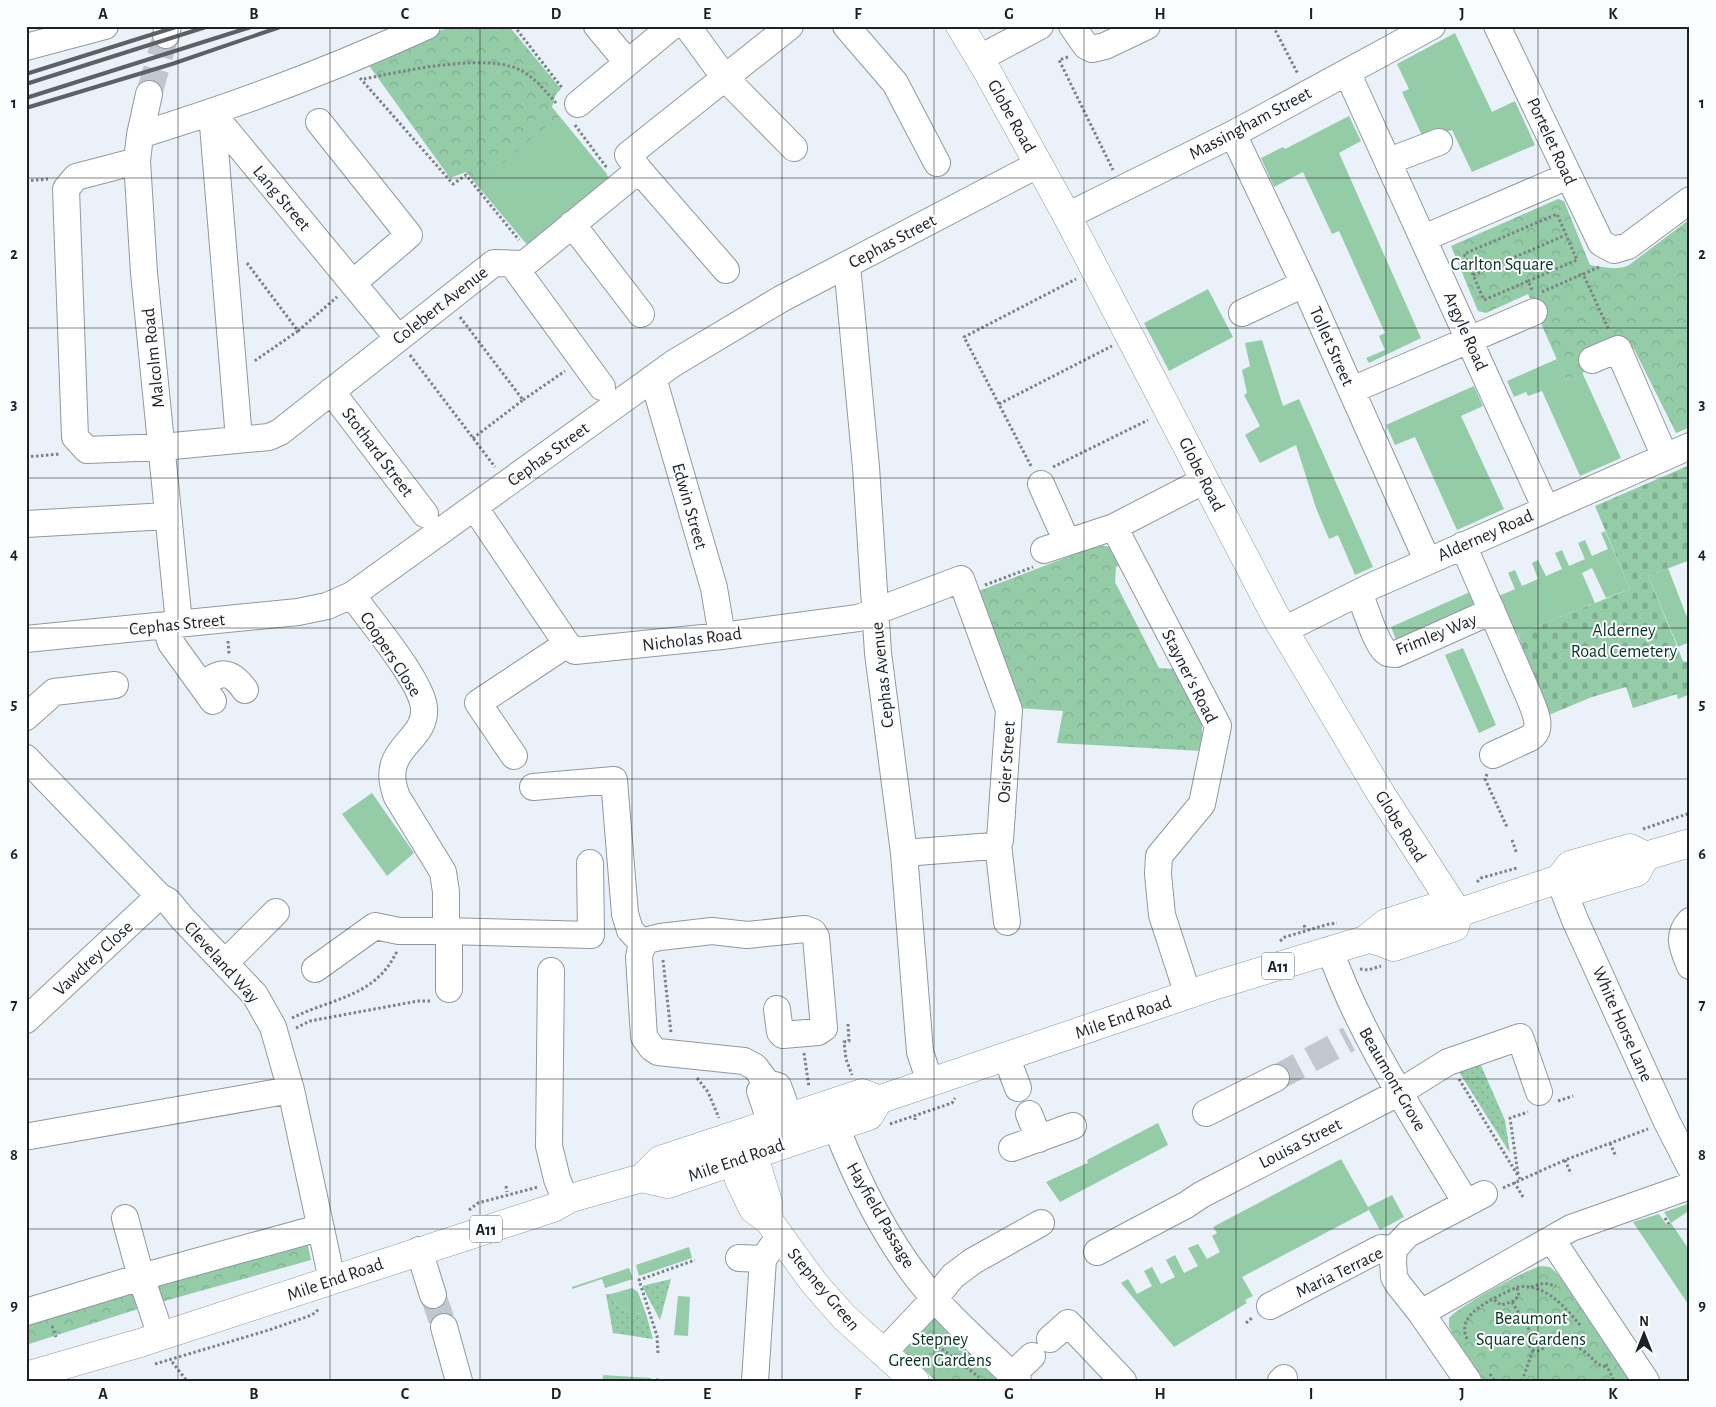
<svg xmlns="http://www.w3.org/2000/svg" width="1716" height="1407" viewBox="0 0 1716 1407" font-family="'Alegreya Sans',sans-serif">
<defs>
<pattern id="grass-dots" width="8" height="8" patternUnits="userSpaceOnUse" patternTransform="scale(1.25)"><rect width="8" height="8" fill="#94cca8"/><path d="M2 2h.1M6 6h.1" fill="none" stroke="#7faf90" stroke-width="1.8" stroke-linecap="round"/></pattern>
<pattern id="cemetery-stones" width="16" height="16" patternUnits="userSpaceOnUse" patternTransform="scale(1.25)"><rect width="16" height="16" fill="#94cca8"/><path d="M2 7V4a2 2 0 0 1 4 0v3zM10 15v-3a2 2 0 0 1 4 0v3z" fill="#7faf90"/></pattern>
<pattern id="park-crowns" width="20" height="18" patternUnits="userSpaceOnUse" patternTransform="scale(1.25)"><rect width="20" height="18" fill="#94cca8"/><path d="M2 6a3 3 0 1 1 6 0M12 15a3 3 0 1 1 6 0" fill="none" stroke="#7faf90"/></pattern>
</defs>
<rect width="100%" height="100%" fill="#eaf1f9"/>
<path fill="url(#grass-dots)" d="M1479 1061 1505 1120 1510 1153 1457 1069Z
M671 1279 660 1320 642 1286Z
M606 1294H611C616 1309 630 1314 646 1314L653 1339 613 1333Z"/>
<path fill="url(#cemetery-stones)" d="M1690 465V560L1648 576 1683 661 1687 662 1690 668V694L1678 699 1677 694 1633 708 1626 687 1592 697 1544 717 1518 634 1630 589 1595 506Z"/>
<path fill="url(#park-crowns)" d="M452 26H509L561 89 556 94 552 107 611 180 529 247 466 172 450 178 365 60Z
M1558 199 1564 201 1590 265C1603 267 1617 271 1629 265L1690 219V427L1676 433 1634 349 1618 341 1595 367 1566 380 1528 294 1486 313 1478 311 1451 246Z
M1099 545 1111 547 1120 565 1116 567 1115 582 1159 668 1175 669 1202 724V751L1057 743 1063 711 1018 708 976 592Z
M306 1237 311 1260 161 1302 154 1282Z
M1541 1266 1550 1267 1558 1274 1630 1381H1484L1452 1333 1449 1327V1318C1459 1306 1525 1270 1541 1266Z
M135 1288 141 1308 26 1345V1323Z
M932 1315 1008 1381H936L900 1348Z"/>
<path fill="#94cca8" d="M1455 33 1492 112 1515 101 1535 145 1472 172 1452 130 1424 140 1402 92 1409 89 1397 64Z
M559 116 607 174 524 241 478 184Z
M1349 116 1361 141 1339 153 1421 338 1369 363 1366 358 1385 350 1379 336 1385 333 1339 231 1332 234 1303 172 1274 187 1261 158 1283 147 1285 149Z
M1208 289 1233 337 1169 371 1144 323Z
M1262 340 1283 406 1299 399 1373 567 1355 575 1338 535 1329 539 1316 508 1296 445 1260 463 1245 435 1260 426 1244 395 1247 393 1242 370 1250 366 1245 343Z
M1557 359 1566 380 1582 372 1621 458 1580 476 1542 391 1528 396 1526 392 1514 397 1507 381Z
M1474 386 1483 406 1461 416 1504 509 1457 530 1415 437 1395 445 1386 425Z
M1605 531 1630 589 1606 598 1592 568 1582 573 1595 603 1513 636 1499 596 1515 589 1508 573 1515 570 1522 586 1538 579 1532 563 1538 560 1546 576 1562 569 1555 553 1562 550 1569 566 1585 559 1578 543 1585 540 1592 556 1608 549 1601 533Z
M1668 568 1690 625V642L1678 647 1648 576Z
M1470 592 1477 608 1397 642 1391 627Z
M1463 648 1496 725 1479 733 1445 655Z
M372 793 414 853 387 876 342 814Z
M1158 1123 1168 1145 1060 1202 1046 1182 1085 1164 1088 1163 1087 1160Z
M1341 1159 1368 1207 1392 1195 1404 1217 1380 1230 1369 1210 1242 1277 1253 1296 1245 1300 1247 1303 1174 1347 1121 1283 1128 1279 1137 1294 1152 1286 1144 1271 1152 1267 1161 1284 1175 1277 1166 1260 1175 1255 1184 1273 1198 1266 1188 1248 1198 1244 1207 1259 1220 1252 1212 1236 1217 1233 1213 1227Z
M1688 1204 1690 1210 1671 1223 1690 1251V1307L1633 1222 1659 1214 1667 1225 1671 1223 1664 1212Z
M689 1247 692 1258 639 1276 636 1265Z
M629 1268 633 1279 605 1288 602 1279 572 1289V1287Z
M632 1288 638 1292 646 1314C630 1314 616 1309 611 1294Z
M678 1296 690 1297 688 1336 674 1335Z
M603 1375 651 1378V1381H602Z"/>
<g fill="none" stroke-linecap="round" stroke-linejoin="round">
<path stroke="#c1c7ce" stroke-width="26" stroke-dasharray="26 13" stroke-linecap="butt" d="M149 94 166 35
M1276 1078 1349 1039
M433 1295 444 1327"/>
<g stroke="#9298a0" stroke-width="28">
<path id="minor" d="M597 26 627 62
M687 26 725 78 794 148
M846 26 895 83 937 163
M1072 26 1086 46 1092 49 1105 46 1147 26
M1497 26 1601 243 1614 250 1628 246 1690 200
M166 35 168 26
M26 47 105 26
M980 58 1040 26
M1347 72 1546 509
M149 94 140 135 137 161 144 273 179 623
M578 104 672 26
M212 113 239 439
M212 113 398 338
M319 122 409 235 353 283
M1233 134 1304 284 1427 560
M140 135C238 105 333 69 427 26
M137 161 76 177 66 189 75 437 87 450 162 447 269 437 280 432 494 263 524 264 533 257 639 170 628 155 790 26
M1389 161 1439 142
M639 170 726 270
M1067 216 1233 134 1432 26
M572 224 641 314
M1424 238 1568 176
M513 265 602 387
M847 265 866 467 878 653 904 853 920 1052 930 1082
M1242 313 1304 284
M1592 360 1618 349 1665 457
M653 378 714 588 722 636
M1352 390 1534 312
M331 391 425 514
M1041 484 1067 542
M475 508 567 644 575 651 722 636 858 618 961 579 1009 710 1000 840 998 844 993 846 904 853
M26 524 167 516
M1114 527 1218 726 1202 804 1159 856 1158 874 1162 915 1188 995
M1463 545 1530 699C1535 712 1544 729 1530 738L1493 755
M1044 550 1114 527 1205 480
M1359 593C1365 606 1375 642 1385 651 1388 654 1392 654 1396 654L1492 611
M165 625 171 643 213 701
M1284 630 1372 586 1690 446
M26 639 298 612 327 606 352 595 674 363 781 299 1039 164
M202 685C221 671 230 669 245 690
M26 717 54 692 115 685
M514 756 478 703 567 644
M26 758 159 896 168 901 182 918 255 995 273 1027 291 1090 332 1280
M533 787 614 780 625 914 630 930 643 944
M998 844 1007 922
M1559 879 1575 920 1667 1122 1690 1167
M1690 921C1676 936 1683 949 1690 966
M446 931 591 935 590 863
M1330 950C1362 1040 1417 1121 1466 1203
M225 963 276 912
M315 969 375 926 399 931H446V892L443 872 397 797C377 747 427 743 424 708 422 681 369 619 352 595
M551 971 549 1146 557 1179 566 1201
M449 989V931
M26 1020 159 896
M1006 1056 1018 1088
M767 1083 755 1067 744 1061 658 1052 652 1048 644 1037 639 957 641 948 648 940 660 937 712 931 747 935 805 929 813 932 816 937 824 1028 818 1032 783 1035 780 1032 777 1009
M767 1083 760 1091 778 1144
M767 1083 778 1086 797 1138
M1206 1113 1276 1078
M1029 1114 1039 1139
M836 1127C857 1180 884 1235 919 1280 948 1317 985 1348 1018 1381
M30 1136 291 1090
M1012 1148 1073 1126
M125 1218 141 1277 161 1336
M1552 1240 1646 1381
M419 1250 433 1295
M1097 1252 1186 1205 1201 1195 1400 1092 1448 1062 1520 1037 1539 1092
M739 1258 763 1259
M1270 1306 1381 1248 1394 1249
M26 1312 141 1277 319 1228
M1421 1313 1571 1228 1690 1186
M444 1327 459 1381
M1050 1339 1068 1323 1123 1381
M883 1353 935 1298 953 1276 973 1261 1041 1223
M1012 1375 1032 1356
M755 1381 763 1259 780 1236
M1281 1381 1284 1378
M1468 1381 1421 1313 1398 1284 1394 1277 1393 1261 1394 1249 1408 1234 1484 1194"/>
</g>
<g stroke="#9298a0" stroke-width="29">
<path id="major" d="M960 26 986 69 1067 216 1276 617 1381 794 1458 913
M747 1134 768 1202 769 1221
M725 1141 740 1182 753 1209 769 1221 814 1283 844 1317 915 1381"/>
</g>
<g stroke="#9298a0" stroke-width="29">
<path id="highway" d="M1559 879 1579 889 1637 872 1646 856
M1369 938 1394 947 1455 927 1458 913
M642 1178 660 1160 862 1093 879 1100
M26 1376 140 1343 553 1208 571 1198 642 1178 668 1184 688 1177 869 1116 879 1100 884 1098 1216 985 1365 940 1386 923 1442 905 1458 913 1559 879 1570 865 1630 848 1646 856 1690 843"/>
</g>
<path stroke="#7d8187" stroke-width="3" stroke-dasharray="2.5 2.5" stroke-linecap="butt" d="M514 26 563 89
M1273 26 1298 74
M1068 57 1059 60 1113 170
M360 78 453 184 466 175 519 240
M364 79C403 71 490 51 524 72 537 80 547 93 557 104
M575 125 607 168
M26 181 48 179
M247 263 298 331 253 362
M1599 267 1583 274 1609 330
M1473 275 1566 235
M1528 281 1577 260 1557 214 1464 254 1484 300 1528 281 1533 292
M1542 292 1583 274
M460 317 523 400 472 439
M298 331 337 297
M410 355 495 467
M523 400 565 371
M999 404 1112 346
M26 457 60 454
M1031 466 964 337 1076 279
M1053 467 1148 420
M985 585 1033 567
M228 641 229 654
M1487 774 1485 779 1507 827
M1643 829 1690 813
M1512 840 1517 854
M1477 882 1481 878 1517 868
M1304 925 1305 928
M1280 941 1285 937 1329 924 1337 923
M663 960 671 1033
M1360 969 1368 970 1381 966
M292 1018C332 998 376 997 397 951
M848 1024 849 1041 844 1042 846 1059 852 1075
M296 1028 310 1021 418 1001H431
M804 1053 809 1087
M697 1078 708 1092 719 1118
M1459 1079 1520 1179
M1558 1101 1573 1096
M915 1118V1120
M890 1124 952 1103 955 1098
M1610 1143 1616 1157
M1565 1160 1571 1174
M1518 1174 1510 1118 1528 1112
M1514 1182 1523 1197
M506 1186 507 1192
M1503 1188 1565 1160 1648 1129
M469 1210 478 1203 538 1187
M1665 1218 1669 1224
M1531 1287 1544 1283 1556 1286
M1494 1300 1501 1305 1512 1302 1519 1296 1517 1287
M1512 1302 1533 1336
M1246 1323 1253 1317
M52 1326 56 1337
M1529 1343a8 8 0 1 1 16 0a8 8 0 1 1-16 0Z
M926 1337 979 1377
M1467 1339C1454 1312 1498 1297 1517 1287 1545 1283 1564 1306 1580 1325
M1545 1343C1558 1343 1575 1343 1586 1353 1595 1360 1596 1366 1608 1367
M658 1353 657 1336 639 1280 695 1260
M172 1362 187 1381
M155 1364 269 1330 312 1315 319 1309
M1606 1364 1614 1381
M1490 1374 1495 1381
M657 1381 658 1378
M1522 1381 1533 1350"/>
<use href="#minor" stroke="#fff" stroke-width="26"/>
<use href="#major" stroke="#fff" stroke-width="28"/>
<use href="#highway" stroke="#fff" stroke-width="28"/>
<path stroke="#5d6065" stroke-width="4" d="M26 74 179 26
M26 84 209 26
M26 98 254 26
M26 108 172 64 283 26"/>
</g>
<path fill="none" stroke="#1e2023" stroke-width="1" stroke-opacity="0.55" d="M178 26V1381M330 26V1381M480 26V1381M632 26V1381M782 26V1381M934 26V1381M1084 26V1381M1236 26V1381M1386 26V1381M1538 26V1381M26 178H1690M26 328H1690M26 478H1690M26 628H1690M26 779H1690M26 929H1690M26 1079H1690M26 1229H1690"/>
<g text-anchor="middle" stroke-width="4" stroke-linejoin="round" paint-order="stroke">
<g fill="#fcfdff" stroke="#616265" stroke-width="1">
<rect x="1262" y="952.5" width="32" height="27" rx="4"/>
<rect x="470" y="1215.5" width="32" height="27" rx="4"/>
</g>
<g font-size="16" font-weight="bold" fill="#1e2023">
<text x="1278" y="972">A11</text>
<text x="486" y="1235">A11</text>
</g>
<g font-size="18" fill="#1e2023" stroke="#fcfdff">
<text transform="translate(1012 116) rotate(61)" y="6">Globe Road</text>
<text transform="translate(1250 123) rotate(-28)" y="6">Massingham Street</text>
<text transform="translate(1552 141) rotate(65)" y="6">Portelet Road</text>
<text transform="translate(282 198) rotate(50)" y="6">Lang Street</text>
<text transform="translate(892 241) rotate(-28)" y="6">Cephas Street</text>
<text transform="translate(440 305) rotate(-38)" y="6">Colebert Avenue</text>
<text transform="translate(1466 331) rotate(66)" y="6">Argyle Road</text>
<text transform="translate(1332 346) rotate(66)" y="6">Tollet Street</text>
<text transform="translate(153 358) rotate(-96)" y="6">Malcolm Road</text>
<text transform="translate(378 452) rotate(53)" y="6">Stothard Street</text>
<text transform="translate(548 454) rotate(-36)" y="6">Cephas Street</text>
<text transform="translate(1202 474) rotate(63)" y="6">Globe Road</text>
<text transform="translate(690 506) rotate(74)" y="6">Edwin Street</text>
<text transform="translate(1485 535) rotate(-24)" y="6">Alderney Road</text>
<text transform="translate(177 624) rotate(-6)" y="6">Cephas Street</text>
<text transform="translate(1436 634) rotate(-22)" y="6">Frimley Way</text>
<text transform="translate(692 639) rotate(-7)" y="6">Nicholas Road</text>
<text transform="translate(391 654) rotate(57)" y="6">Coopers Close</text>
<text transform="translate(882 675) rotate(-96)" y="6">Cephas Avenue</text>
<text transform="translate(1190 676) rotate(63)" y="6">Stayner's Road</text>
<text transform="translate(1006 762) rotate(-86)" y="6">Osier Street</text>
<text transform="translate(1401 826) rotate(58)" y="6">Globe Road</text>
<text transform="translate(93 958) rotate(-43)" y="6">Vawdrey Close</text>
<text transform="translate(222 962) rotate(48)" y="6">Cleveland Way</text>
<text transform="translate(1123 1017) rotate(-19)" y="6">Mile End Road</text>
<text transform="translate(1623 1024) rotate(66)" y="6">White Horse Lane</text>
<text transform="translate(1393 1079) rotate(60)" y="6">Beaumont Grove</text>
<text transform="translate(1300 1143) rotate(-27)" y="6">Louisa Street</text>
<text transform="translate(736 1160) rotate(-19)" y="6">Mile End Road</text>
<text transform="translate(881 1215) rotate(60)" y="6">Hayfield Passage</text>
<text transform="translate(1339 1272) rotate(-26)" y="6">Maria Terrace</text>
<text transform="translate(335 1279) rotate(-19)" y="6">Mile End Road</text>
<text transform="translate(824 1289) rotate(50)" y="6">Stepney Green</text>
</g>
<g font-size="18" fill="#06341d" stroke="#fcfdff">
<text x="1502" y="270">Carlton Square</text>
<text x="1624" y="636">Alderney<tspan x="1624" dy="21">Road Cemetery</tspan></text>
<text x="1531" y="1324">Beaumont<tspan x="1531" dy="21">Square Gardens</tspan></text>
<text x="940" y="1345">Stepney<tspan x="940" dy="21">Green Gardens</tspan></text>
</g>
</g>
<rect width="1716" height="1407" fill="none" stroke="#fcfdff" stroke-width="55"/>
<g transform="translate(1644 1334)" stroke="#fcfdff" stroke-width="4" paint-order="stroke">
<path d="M0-4L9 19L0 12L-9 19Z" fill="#1e2023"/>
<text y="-8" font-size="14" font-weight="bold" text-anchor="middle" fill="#1e2023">N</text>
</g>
<rect x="28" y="28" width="1660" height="1352" fill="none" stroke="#1e2023" stroke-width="2"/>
<g font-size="16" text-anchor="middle" font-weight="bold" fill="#1e2023">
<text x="103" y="19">A</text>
<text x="254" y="19">B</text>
<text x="405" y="19">C</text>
<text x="556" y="19">D</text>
<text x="707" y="19">E</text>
<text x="858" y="19">F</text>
<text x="1009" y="19">G</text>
<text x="1160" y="19">H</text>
<text x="1311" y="19">I</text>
<text x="1462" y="19">J</text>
<text x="1613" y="19">K</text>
<text x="14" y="108">1</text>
<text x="1702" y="108">1</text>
<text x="14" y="259">2</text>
<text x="1702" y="259">2</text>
<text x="14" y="409">3</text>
<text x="1702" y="409">3</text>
<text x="14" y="559">4</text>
<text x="1702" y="559">4</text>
<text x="14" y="709">5</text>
<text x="1702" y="709">5</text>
<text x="14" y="859">6</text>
<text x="1702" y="859">6</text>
<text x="14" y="1010">7</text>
<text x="1702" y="1010">7</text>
<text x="14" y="1160">8</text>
<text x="1702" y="1160">8</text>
<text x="14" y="1310">9</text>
<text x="1702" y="1310">9</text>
<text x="103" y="1399">A</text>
<text x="254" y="1399">B</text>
<text x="405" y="1399">C</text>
<text x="556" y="1399">D</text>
<text x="707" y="1399">E</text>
<text x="858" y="1399">F</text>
<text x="1009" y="1399">G</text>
<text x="1160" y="1399">H</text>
<text x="1311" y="1399">I</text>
<text x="1462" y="1399">J</text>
<text x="1613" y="1399">K</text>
</g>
</svg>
